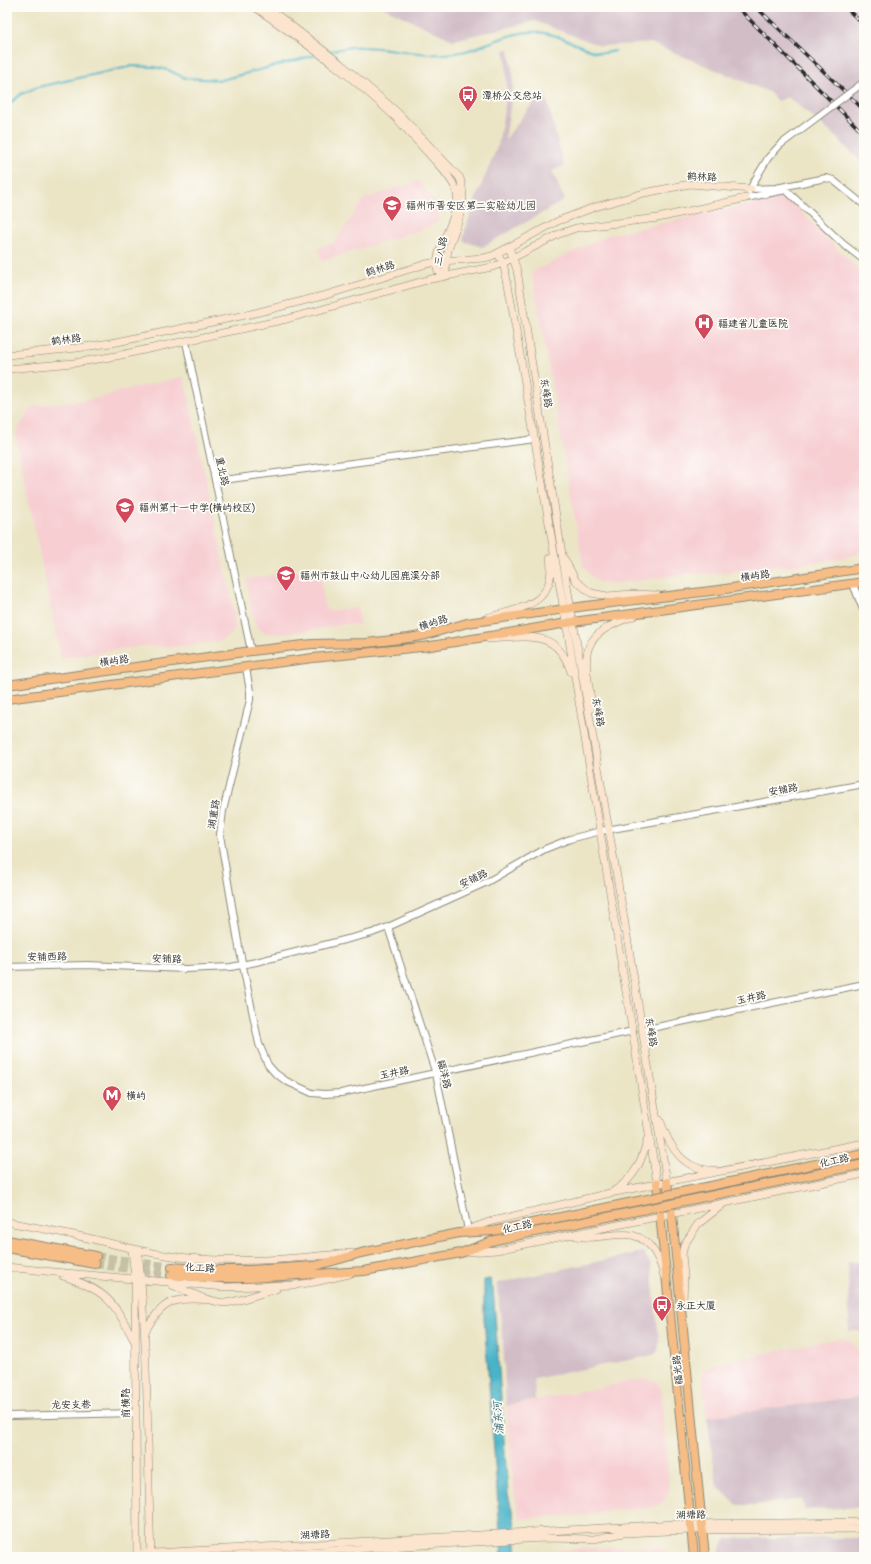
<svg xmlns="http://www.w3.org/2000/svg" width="871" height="1564" viewBox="0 0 871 1564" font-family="Pangolin,'LXGW WenKai TC',sans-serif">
<rect width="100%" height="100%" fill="#fdfcf7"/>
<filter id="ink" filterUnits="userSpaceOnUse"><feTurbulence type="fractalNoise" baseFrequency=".025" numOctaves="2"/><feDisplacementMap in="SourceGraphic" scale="8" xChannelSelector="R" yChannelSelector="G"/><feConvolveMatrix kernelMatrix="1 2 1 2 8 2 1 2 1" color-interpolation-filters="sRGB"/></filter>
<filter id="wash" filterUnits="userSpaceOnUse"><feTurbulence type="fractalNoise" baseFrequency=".012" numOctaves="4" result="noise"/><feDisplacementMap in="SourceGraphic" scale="16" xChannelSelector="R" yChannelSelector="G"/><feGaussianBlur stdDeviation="0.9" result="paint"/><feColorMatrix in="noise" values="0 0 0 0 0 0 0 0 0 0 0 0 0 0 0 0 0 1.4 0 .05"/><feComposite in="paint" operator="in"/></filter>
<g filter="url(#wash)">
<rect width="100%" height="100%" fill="#ebe5c6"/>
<path fill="#f7cfd3" d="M418 181 440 208 438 220 435 223 429 227 322 261 318 248 334 243 364 199Z
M786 196 864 276V553L832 560 780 567 777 565 720 573 686 574 620 583 608 584 599 582 592 577 583 565 532 272 608 235Z
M184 377 235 616V626L233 631 230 636 219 641 173 647 143 646 61 658 15 433 33 406 94 399 124 390Z
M308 570 316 573 321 578 324 605 327 611 357 608 360 625 344 624 326 628 274 634 264 632 258 628 253 618 246 579Z
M839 1338 850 1341 859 1351 864 1382V1396L707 1417 702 1378 705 1370 710 1366 719 1363Z
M643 1379 654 1380 658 1384 662 1392 669 1489 667 1498 658 1505 650 1508 614 1510 592 1514 520 1519 514 1492 506 1406Z
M653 1547 664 1550 674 1557H547V1550Z"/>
<path fill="#d2bdc7" d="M382 7H862L864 9V165L834 135 788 97 777 101 769 92 651 43 601 46 535 21 453 40Z
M509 49 513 74V87L505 140 527 110 545 92 564 166 552 171 565 200 482 247 463 241 465 230 475 201 498 145 507 93 506 59 504 50Z
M643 1252 651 1265 659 1340 658 1350 655 1354 649 1356 534 1379 535 1400 506 1406 503 1341 497 1283Z
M848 1262H864V1331H849Z
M864 1396V1507L804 1510 803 1499 754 1505H737L717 1486 707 1417Z
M733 1538H864V1557H720L719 1553 724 1542 728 1539Z"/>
<path fill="#4ab4c8" stroke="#3a707a" d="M490 1279 491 1288H493L508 1494 514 1518 517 1557H502L484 1318V1280Z"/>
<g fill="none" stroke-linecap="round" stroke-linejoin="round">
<path stroke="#4ab4c8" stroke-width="2" d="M328 52C339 49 350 46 361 47 395 47 427 59 461 52 486 47 511 30 537 32 553 33 568 41 583 47 589 50 596 53 603 53 607 53 611 52 615 51
M7 106 21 94 38 87 133 66 154 67 168 70 185 78 221 80 316 55"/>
</g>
</g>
<g filter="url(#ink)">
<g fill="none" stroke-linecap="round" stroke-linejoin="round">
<path stroke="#c5c0a7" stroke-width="8" stroke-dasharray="8 4" stroke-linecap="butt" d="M96 1256 172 1267
M95 1264 171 1275"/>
<g stroke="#8b8878" stroke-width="8">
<path id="tertiary" d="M751 189 776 188 826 178 833 180 864 205
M749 191 759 173
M746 198 786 190 843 244 864 260
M186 342 251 651
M215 481 535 439
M853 584 864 612
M246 668 250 691V700L223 811 220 835 239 947 259 1044 268 1065 275 1073 286 1081 312 1093 325 1094 341 1093 633 1031
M388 927 436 1074 468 1230
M7 967 87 965 185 969 231 967 256 962 372 933 388 927 487 882 545 849 570 839 601 831 864 784
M642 1030 864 984
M7 1416 135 1413"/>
</g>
<g stroke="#8b8878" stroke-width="8">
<path id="secondary" d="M255 7C302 41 352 75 394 116 406 128 417 141 429 154 438 165 451 176 456 190 464 214 430 253 438 271L445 276C446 268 446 259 448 251 455 225 469 206 460 178L397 112 341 64 267 7
M509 247 517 270 568 592 624 918 667 1182
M498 254 503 263 508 284 569 640 657 1183
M7 355 77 348 117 342 255 313 326 295 426 264 442 261 484 258 492 256 558 221 595 207 644 193 690 184 751 189
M7 369 74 363 116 356 287 319 431 279 492 267 503 263 559 234 576 228 658 218 746 198
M565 560 576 581 591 593 607 596 632 594 657 595
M489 617C523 608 557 603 550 558
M489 639C526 637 557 628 571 672
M591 709 592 706C584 654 576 636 634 616
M660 1120C669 1146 683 1171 714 1170
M614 1191C635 1178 642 1161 648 1137
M7 1222C34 1227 61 1232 88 1238 121 1246 155 1255 189 1258 243 1264 297 1258 351 1253
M464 1231 492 1221 610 1193 864 1143
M576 1236C582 1237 588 1238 594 1237 619 1235 640 1227 655 1253 659 1260 662 1268 664 1276
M132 1249 135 1279 137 1557
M138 1250C149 1352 147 1454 151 1557
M468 1252 497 1250 864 1174
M7 1267 54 1272 225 1287 294 1285 315 1282 349 1274
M63 1276C108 1291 113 1301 135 1342
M172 1285 203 1298
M683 1301 684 1276 682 1255 684 1245 698 1224 722 1205
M145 1332C162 1300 175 1296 210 1300 215 1301 220 1303 225 1303 242 1301 259 1293 276 1289
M137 1554 675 1524 864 1522
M215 1557 544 1538 594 1539 624 1533 691 1530 864 1529"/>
</g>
<g stroke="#8b8878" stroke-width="10">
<path id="primary" d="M7 685 251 651 312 644 367 643 409 638 426 635 467 623 586 606 719 590 864 568
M7 699 313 658 431 646 573 622 864 582
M667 1182 672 1215 705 1557
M657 1183 694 1557"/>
</g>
<g stroke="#8b8878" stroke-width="10">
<path id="trunk" d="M7 1240 96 1256
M7 1248 95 1264
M172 1267 212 1270H250L315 1266 361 1253 459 1233 493 1231 556 1218
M171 1275 211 1278H250L364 1271 461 1253 495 1240 559 1227"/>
</g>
<use href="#tertiary" stroke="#fff" stroke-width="6"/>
<use href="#secondary" stroke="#fbe5cf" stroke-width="7"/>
<use href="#primary" stroke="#f6be86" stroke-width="8"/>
<use href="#trunk" stroke="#f6be86" stroke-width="8"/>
<g stroke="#2b2b2b" stroke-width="3.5">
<path id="rail" d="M737 7 864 134
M756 7 864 110
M845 7 864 25"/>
</g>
<use href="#rail" stroke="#fdfcf7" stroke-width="2" stroke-dasharray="6" stroke-linecap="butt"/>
<g stroke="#8b8878" stroke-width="8" stroke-linecap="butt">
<path id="tertiary-bridge" d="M759 173 768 158 780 145 864 82"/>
</g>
<g stroke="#8b8878" stroke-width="10" stroke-linecap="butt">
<path id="trunk-bridge" d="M556 1218 864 1154
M559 1227 864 1164"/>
</g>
<use href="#tertiary-bridge" stroke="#fff" stroke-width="6"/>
<use href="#trunk-bridge" stroke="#f6be86" stroke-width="8"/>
</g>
</g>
<defs>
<g id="bus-pin" transform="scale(1)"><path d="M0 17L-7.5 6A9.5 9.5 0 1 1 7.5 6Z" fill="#d1495b" stroke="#fdfcf7"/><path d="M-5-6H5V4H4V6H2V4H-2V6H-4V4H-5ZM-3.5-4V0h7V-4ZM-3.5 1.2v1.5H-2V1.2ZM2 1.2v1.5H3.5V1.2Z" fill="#fff"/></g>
<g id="school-pin" transform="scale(1)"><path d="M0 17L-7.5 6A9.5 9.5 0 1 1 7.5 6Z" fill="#d1495b" stroke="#fdfcf7"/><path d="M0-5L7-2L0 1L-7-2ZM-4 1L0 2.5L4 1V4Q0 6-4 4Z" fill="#fff"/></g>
<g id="hospital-pin" transform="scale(1)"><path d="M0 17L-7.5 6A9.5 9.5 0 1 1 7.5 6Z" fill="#d1495b" stroke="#fdfcf7"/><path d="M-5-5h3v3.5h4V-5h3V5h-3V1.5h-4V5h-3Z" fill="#fff"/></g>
<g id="metro-pin" transform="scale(1)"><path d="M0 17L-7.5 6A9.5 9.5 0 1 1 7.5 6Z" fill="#d1495b" stroke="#fdfcf7"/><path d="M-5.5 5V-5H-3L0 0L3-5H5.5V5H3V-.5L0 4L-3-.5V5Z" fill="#fff"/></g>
</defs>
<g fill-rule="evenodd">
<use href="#bus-pin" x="468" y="95"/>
<use href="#school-pin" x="392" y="205"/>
<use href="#hospital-pin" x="704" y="323"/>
<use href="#school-pin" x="125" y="507"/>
<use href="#school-pin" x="286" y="575"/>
<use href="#metro-pin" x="112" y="1095"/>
<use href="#bus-pin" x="662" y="1305"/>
</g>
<g text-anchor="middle" stroke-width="3.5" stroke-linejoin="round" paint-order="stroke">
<g font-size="10" fill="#2b2b2b" stroke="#fdfcf7" text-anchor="start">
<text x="482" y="99">潭桥公交总站</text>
<text x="406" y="209">福州市晋安区第二实验幼儿园</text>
<text x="718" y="327">福建省儿童医院</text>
<text x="139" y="511">福州第十一中学(横屿校区)</text>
<text x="300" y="579">福州市鼓山中心幼儿园鹿溪分部</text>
<text x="126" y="1099">横屿</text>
<text x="676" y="1309">永正大厦</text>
</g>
<g font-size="10" fill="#2b2b2b" stroke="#fdfcf7">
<text transform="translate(702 176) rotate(3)" y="4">鹤林路</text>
<text transform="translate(440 251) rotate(-78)" y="4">三八路</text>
<text transform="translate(380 268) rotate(-17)" y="4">鹤林路</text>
<text transform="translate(66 339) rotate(-7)" y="4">鹤林路</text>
<text transform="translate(547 393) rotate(81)" y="4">东峰路</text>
<text transform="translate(223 471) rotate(78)" y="4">重北路</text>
<text transform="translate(755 575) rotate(-8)" y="4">横屿路</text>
<text transform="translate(433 622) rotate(-17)" y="4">横屿路</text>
<text transform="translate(114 660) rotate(-8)" y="4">横屿路</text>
<text transform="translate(599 712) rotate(80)" y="4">东峰路</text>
<text transform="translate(783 789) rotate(-10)" y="4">安铺路</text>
<text transform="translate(213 814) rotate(-81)" y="4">湖重路</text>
<text transform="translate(473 878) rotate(-25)" y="4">安铺路</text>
<text transform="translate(47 956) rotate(-1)" y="4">安铺西路</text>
<text transform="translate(167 958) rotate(2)" y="4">安铺路</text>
<text transform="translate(751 997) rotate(-12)" y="4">玉井路</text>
<text transform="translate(652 1032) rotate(81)" y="4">东峰路</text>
<text transform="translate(394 1072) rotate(-11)" y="4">玉井路</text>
<text transform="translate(445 1074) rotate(76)" y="4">福洋路</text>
<text transform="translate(834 1160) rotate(-12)" y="4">化工路</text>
<text transform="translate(517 1226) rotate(-12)" y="4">化工路</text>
<text transform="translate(200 1267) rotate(4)" y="4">化工路</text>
<text transform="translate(677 1370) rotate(-96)" y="4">福光路</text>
<text transform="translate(125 1403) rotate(-90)" y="4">前横路</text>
<text transform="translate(71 1404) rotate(-1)" y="4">龙安支巷</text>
<text transform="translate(691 1514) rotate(-1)" y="4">湖塘路</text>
<text transform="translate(315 1534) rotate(-3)" y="4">湖塘路</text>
</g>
<g font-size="11" font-style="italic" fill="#37626a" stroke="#fdfcf7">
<text transform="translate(498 1418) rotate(-94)" y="4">浦东河</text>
</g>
</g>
<rect width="871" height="1564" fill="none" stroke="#fdfcf7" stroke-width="24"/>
</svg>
